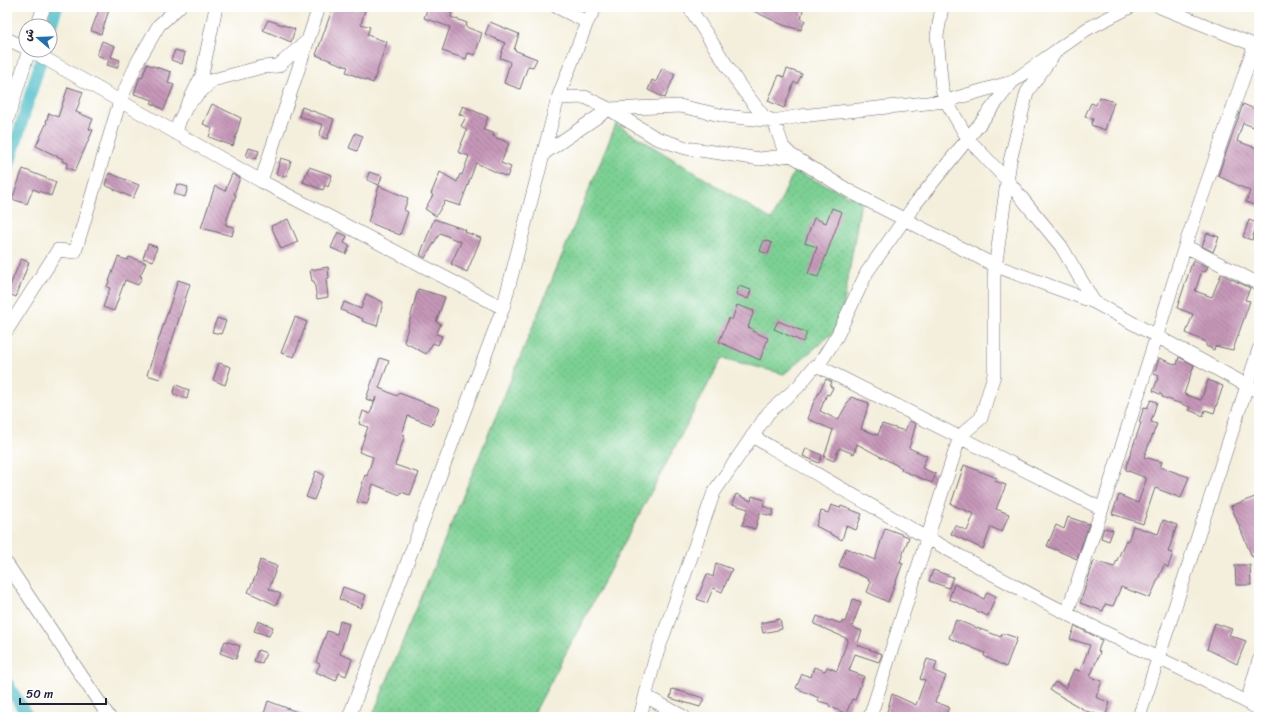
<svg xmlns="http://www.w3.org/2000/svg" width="1266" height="724" viewBox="0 0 1266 724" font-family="Sriracha,'Playpen Sans Arabic',sans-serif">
<defs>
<pattern id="park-dots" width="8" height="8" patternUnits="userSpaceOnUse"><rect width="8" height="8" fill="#7bd093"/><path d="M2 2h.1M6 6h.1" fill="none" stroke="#6ab280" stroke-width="1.8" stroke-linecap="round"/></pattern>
<pattern id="building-back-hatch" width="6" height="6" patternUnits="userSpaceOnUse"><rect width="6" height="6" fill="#c696b8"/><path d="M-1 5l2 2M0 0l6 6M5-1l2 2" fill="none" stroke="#a07a97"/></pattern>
</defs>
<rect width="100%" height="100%" fill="#fff"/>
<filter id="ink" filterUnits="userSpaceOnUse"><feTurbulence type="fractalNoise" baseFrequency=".025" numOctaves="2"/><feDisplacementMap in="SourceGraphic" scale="8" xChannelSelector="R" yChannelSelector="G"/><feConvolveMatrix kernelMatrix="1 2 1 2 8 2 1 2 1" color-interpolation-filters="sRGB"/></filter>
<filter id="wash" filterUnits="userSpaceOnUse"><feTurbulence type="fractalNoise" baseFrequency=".012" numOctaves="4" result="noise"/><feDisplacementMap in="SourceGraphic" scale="16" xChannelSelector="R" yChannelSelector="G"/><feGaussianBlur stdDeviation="0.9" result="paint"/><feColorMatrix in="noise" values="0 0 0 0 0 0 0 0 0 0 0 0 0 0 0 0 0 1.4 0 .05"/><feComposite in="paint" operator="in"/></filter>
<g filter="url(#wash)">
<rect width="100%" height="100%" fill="#f4efdc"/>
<path fill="url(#park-dots)" stroke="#4e7967" d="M616 124 772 220 794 171 861 201 840 327 784 374 722 358 532 717H372Z"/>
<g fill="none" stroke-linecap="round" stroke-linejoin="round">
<path stroke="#52c0c9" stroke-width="12" d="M50 28 57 7
M7 171 44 50
M7 683 28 717"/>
</g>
<g id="blocks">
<path fill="url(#building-back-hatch)" d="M100 7H110L101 34 91 31Z
M333 7H366L361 24 370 27 367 35 387 42 373 83 346 72 348 67 316 55Z
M428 7H452L451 17 467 23 466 27 482 33 475 55 468 53 466 59 442 51 450 27 424 18Z
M745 7H792L803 11 801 19 805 20 801 30 783 25Z
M268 20 295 29 291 42 263 30Z
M490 22 519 34 514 50 537 59 533 67 528 66 520 89 504 83 510 63 509 61 500 58 505 43 485 34Z
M102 41 115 46 111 57 120 60 117 68 107 65 109 60 97 55Z
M175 50 185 53 182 64 171 60Z
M147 64 171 72 168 83 174 85 164 110 151 103 153 100 134 94 139 79 140 77 142 78Z
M662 68 675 74 665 98 648 90 652 80 656 82Z
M787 69 802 74 797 84 794 82 784 108 768 101 779 75 784 77Z
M68 87 83 92 76 112 93 119 89 129 93 130 75 171 66 167 68 163 62 161 63 159 36 146 47 122H46L49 113 58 117Z
M1099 97 1114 102 1105 130 1091 125 1093 119 1085 116 1091 103 1096 105Z
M212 104 241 118 233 146 209 137 212 128 203 124Z
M1243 104 1259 111V129L1243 123 1237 141 1259 149V207L1246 202 1250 191 1218 176Z
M463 106 488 117 483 130 494 133 493 136 509 143 501 163 511 167 507 177 476 163 460 206 445 201 436 216 425 209 433 195 431 194 440 172 457 182 460 174 462 175 469 156 458 152 467 130 461 126 466 117 459 114Z
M302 107 334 119 327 139 319 136 323 125 299 116Z
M355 133 363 136 357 151 349 148Z
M249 148 259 151 256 159 246 156Z
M281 158 291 161 286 177 276 174Z
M309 167 332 175 328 187 325 185 323 190 303 182Z
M23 169 56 182 51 196 33 189 27 204 12 199Z
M369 172 382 176 379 185 367 180Z
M109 173 139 185 133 198 105 185Z
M232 174 240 178 234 194 236 195 227 219 226 225 234 227 232 236 201 228 215 186 225 191Z
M177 184 188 187 185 197 174 194Z
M379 186 408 198 404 210 408 212 400 235 368 222Z
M832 208 842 212 818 277 808 274 817 247 805 243 814 218 826 223Z
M288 219 298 242 281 249 271 226Z
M434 219 466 230 465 232 481 238 467 272 451 264 461 242 440 233 425 258 420 255Z
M1249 220 1257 223 1252 240 1243 237Z
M338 232 347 236 344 243 350 246 346 254 331 248Z
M1207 233 1219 237 1213 252 1202 246Z
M764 240 772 243 768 254 760 251Z
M148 244 157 247 153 261 143 258Z
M118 257 127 260 129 257 146 263 140 276 142 277 138 285 125 280 114 311 103 307 110 288 107 287Z
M21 259 29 262 16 297 7 293Z
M1193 260 1208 267 1205 272 1202 271 1195 291 1212 297 1221 274 1250 288 1245 300 1250 301 1233 350 1215 346 1214 350 1206 346V342L1186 333 1193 314 1177 308Z
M328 267 329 278 326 279 328 297 317 299 314 281H312L310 270Z
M178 280 190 284 160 379 147 375Z
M739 286 751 290 748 299 736 294Z
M418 289 445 297 436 322 441 324 436 334 442 336 438 345 433 343 426 354 404 342Z
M366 294 383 302 377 326 362 321 363 319 341 310 344 302 361 309Z
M737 305 754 311 748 327 753 329 752 331 768 338 760 360 719 342 729 318 732 320Z
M295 317 307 322 294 357 281 353Z
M217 318 226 321 221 334 212 332Z
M778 321 807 333 803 342 774 329Z
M1179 357 1194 365 1184 394 1201 400 1208 380 1223 386 1214 413 1205 410 1203 416 1189 410 1190 407 1162 397V395L1153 391 1159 376 1154 374 1159 358 1177 365Z
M380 358 389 361 379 388 397 396 399 393 439 408 432 425 408 416 402 434 405 435 395 465 419 473 410 495 401 492 400 495 373 484 367 504 357 502 365 475 367 476 373 457 359 452 368 427 359 424 363 411 370 414 376 397 374 402 366 399Z
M219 363 231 367 225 385 213 380Z
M826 379 832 382 830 386 833 388 829 395 827 394 820 411 838 420 851 397 869 403 861 429 878 435 882 424 905 431 909 421 916 424 909 448 927 456 922 468 936 474 932 483 901 470 902 468 857 444 854 454 839 448 834 461 824 457 833 430 808 419 813 404Z
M176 385 189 390 187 399 173 394Z
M1151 400 1157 402 1151 422 1157 424 1144 457 1162 462 1160 467 1189 477 1181 498 1155 488 1143 524 1112 514 1119 495 1138 503 1146 480V478L1126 470V467L1141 423 1139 422 1144 407 1147 408Z
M806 448 822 455 819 463 803 456Z
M964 465 997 478 995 481 1006 485 996 509 1009 514 1002 532 991 527 983 549 951 534 955 525 967 531 974 514 951 504Z
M316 471 324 475 314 500 306 497Z
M736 494 751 501 752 496 765 500 763 506 774 510 772 516 760 513 755 529 742 525 748 509 732 504Z
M1255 497 1259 507V554L1252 557 1231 506Z
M831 505 840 508 841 506 862 514 856 530 846 526 842 540 816 526 821 511 828 513Z
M1068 517 1089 524 1077 559 1047 546 1056 525 1064 529Z
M1163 520 1177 525 1168 552 1173 553 1168 567 1164 565 1150 598 1121 587 1113 606 1105 604 1103 611 1080 603 1094 561 1114 567 1126 540 1128 541 1133 526 1158 534Z
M885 528 909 537 900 562 903 563 888 602 867 592 871 582 868 581 869 579 839 566 846 548 875 560Z
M1104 528 1113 530 1109 541 1101 538Z
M260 560 277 566 269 589 281 594 276 605 248 592 258 571 257 570Z
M716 563 732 569 722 592 713 588 707 603 697 599 707 574 713 577Z
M1235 565H1250L1251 585H1236Z
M933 570 953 577 949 588 929 581Z
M954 584 984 599 987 592 996 596 988 616 949 599Z
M343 587 366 595 361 608 339 599Z
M853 599 861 602 852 627 862 631 857 645 882 654 879 662 855 654 849 671 864 676 855 700 852 699 846 714 829 706V704L818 701 819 698 796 688 802 674 811 677 814 667 825 671 827 667 837 671 848 639 814 624 817 616 830 621 831 620 842 624V621L845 622Z
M780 619 782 629 763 633 761 623Z
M956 620 1001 637 1002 633 1017 638 1006 667 984 656 985 653 949 638Z
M258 621 273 627 269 636 254 631Z
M340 621 349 624 340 654 352 659 346 676 339 673 336 681 316 672 320 664 316 662 327 631 337 634Z
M1215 623 1232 629 1229 635 1246 641 1237 664 1207 649Z
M1075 626 1102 640 1098 651 1100 652 1090 677 1102 681 1096 697 1110 703 1105 717 1086 711 1050 690 1055 682 1066 688 1074 669 1080 671 1090 645 1070 639Z
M225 641 240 646 236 659 220 653Z
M258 650 266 653 262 663 254 661Z
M927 659 937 662 934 671 946 676 935 702 949 707 945 717H893L886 715 892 694 916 705 925 680 920 679Z
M672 689 704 698 700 707 670 698Z
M268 701 308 716V717H263Z"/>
</g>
</g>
<g filter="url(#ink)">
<use href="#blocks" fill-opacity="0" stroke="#6c6a73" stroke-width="1"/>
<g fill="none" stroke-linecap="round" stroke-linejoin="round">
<g stroke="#6c6a73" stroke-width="14">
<path id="minor" d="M557 7 587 22
M1130 7 1087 29 1012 82 946 101 968 139 1007 180 1061 246 1094 302 1259 392
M1160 7 1259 47
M37 26 44 7
M7 39 26 48
M30 50 261 181 503 308
M558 98 585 97 609 109 680 106 725 116 774 121 800 116 946 101 942 89 937 36 942 7
M187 105 213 80 262 67 278 66 308 40
M7 121 29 50
M176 133 179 122 202 75 216 7
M543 154 609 109 656 138 686 148 760 159 791 155 783 147 774 121 764 117 740 86 689 7
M791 155 849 191 996 266 1094 302
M261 181 319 7
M1185 246 1259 284
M7 330 58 250 75 252 120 101 138 61 159 25 179 7
M818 366 837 336 867 272 916 203 982 121 1012 82
M752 436C856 497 959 558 1066 613 1130 646 1196 674 1259 709
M7 564 109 717
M1067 613 1102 509 1185 246 1255 44
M647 697 684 717
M1247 702 1259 660
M349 717 503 308 558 98 587 22 596 7
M640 717 655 659 714 492 769 412 798 387 814 367 818 366 1102 509
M870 717 960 436 981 418 994 375V276L1010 161 1027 92 1057 50
M1139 717 1259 349"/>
</g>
<use href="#minor" stroke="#fff" stroke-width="13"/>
</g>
</g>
<rect width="1266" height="724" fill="none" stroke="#fff" stroke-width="24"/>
<g transform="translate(38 38) rotate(289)"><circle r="19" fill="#ffffff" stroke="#a7a7b1"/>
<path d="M0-3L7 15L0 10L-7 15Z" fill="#1f6fb2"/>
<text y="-6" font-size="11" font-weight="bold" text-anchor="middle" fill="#22223b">ش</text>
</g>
<path d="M20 698v6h86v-6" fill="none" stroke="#22223b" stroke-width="2"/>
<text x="26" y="698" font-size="12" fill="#22223b" stroke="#ffffff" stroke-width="3" paint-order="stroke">50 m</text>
</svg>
